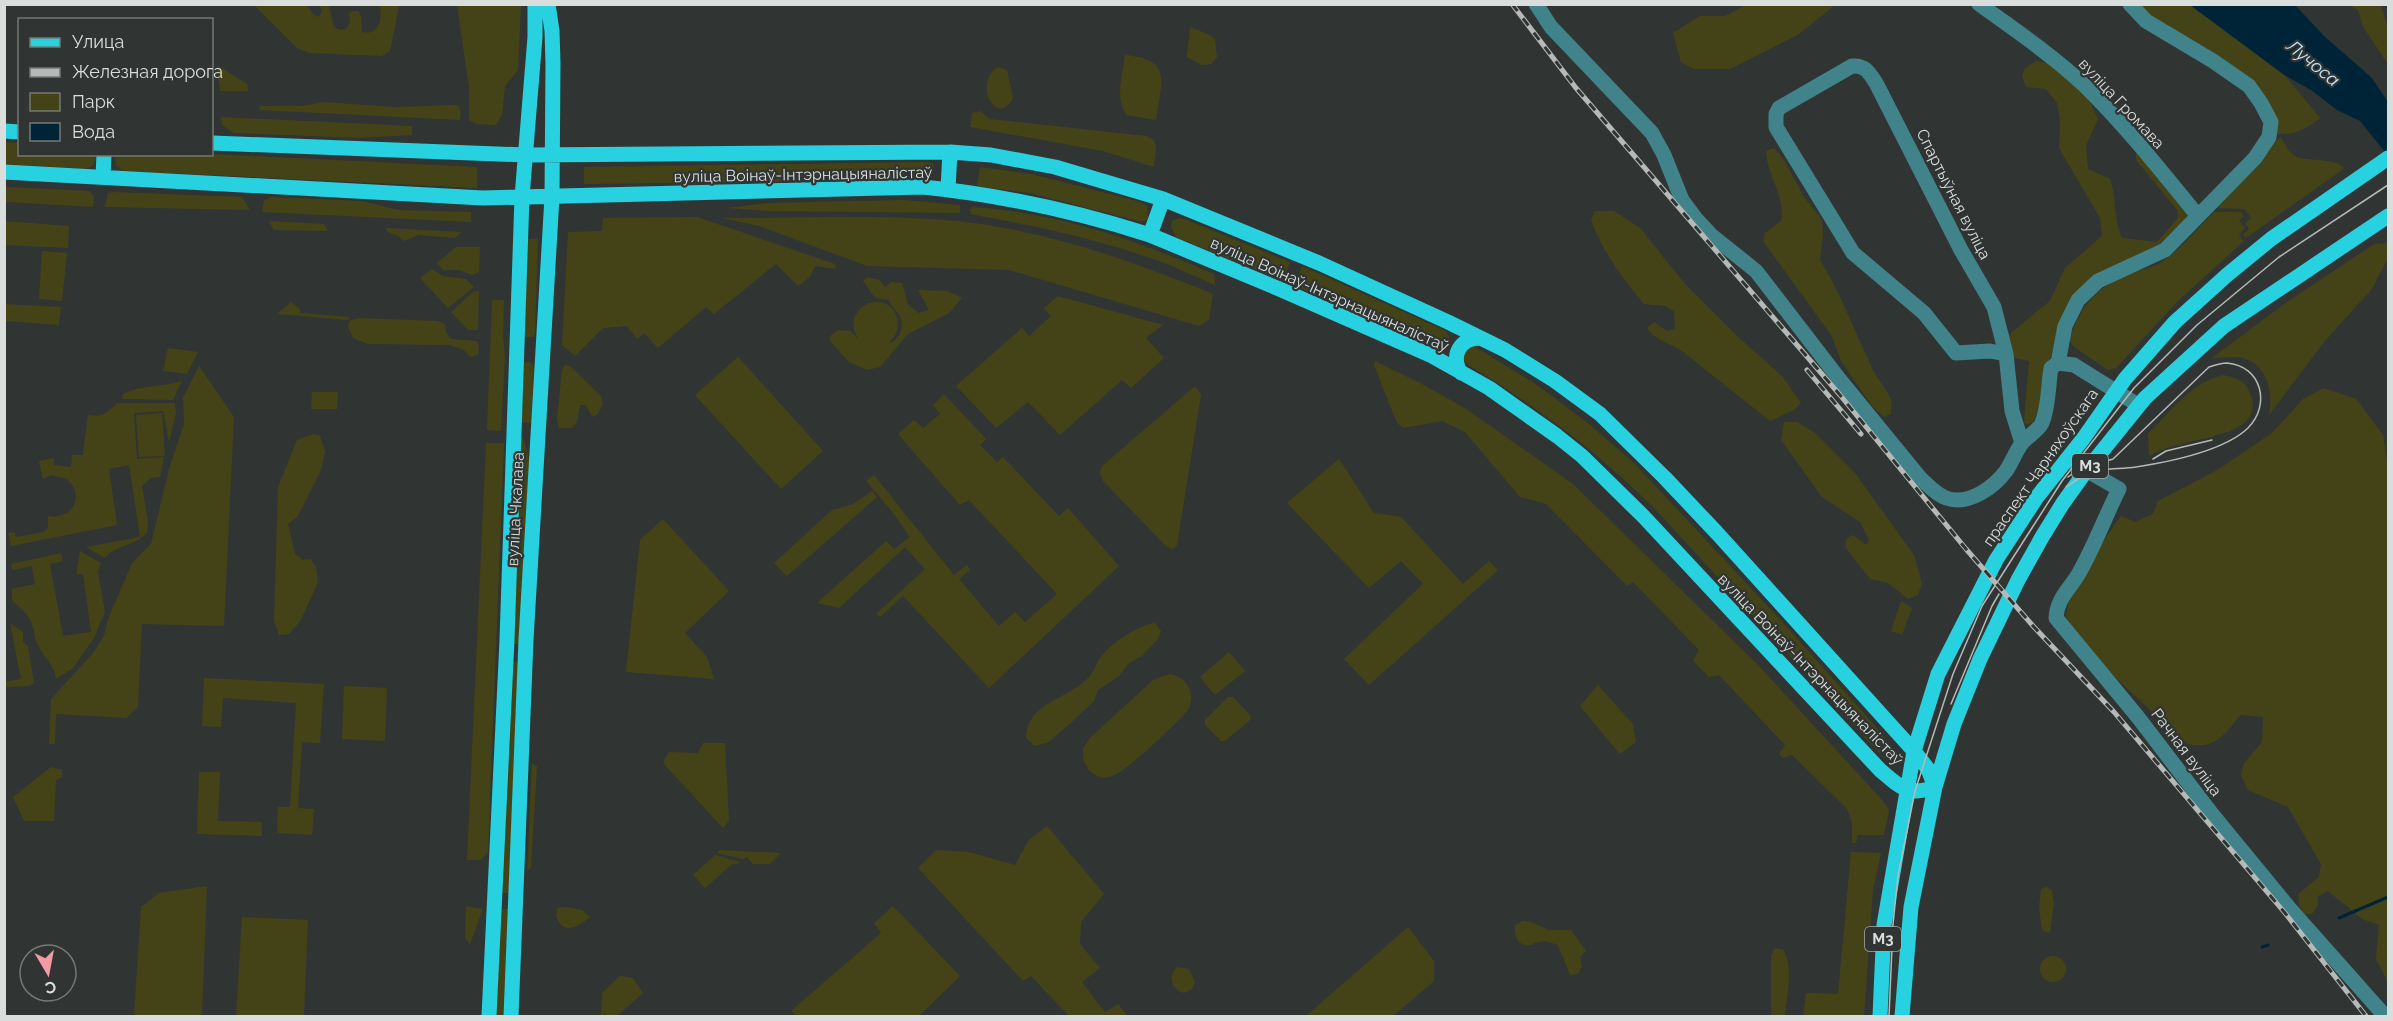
<svg xmlns="http://www.w3.org/2000/svg" width="2393" height="1021" viewBox="0 0 2393 1021" font-family="Raleway,sans-serif">
<rect width="100%" height="100%" fill="#303533"/>
<path fill="#444318" d="M254 5H307L313 14 318 17 322 13 320 5H329L334 27 340 30 346 29 350 23 349 14 352 11H358L361 16 362 32C380 36 382 18 380 5L399 6 390 51 382 56 309 53 297 48Z
M457 5H521L518 70 505 86 502 115 496 125 477 124 469 120V87Z
M1746 5V4L1835 5 1799 34 1730 69H1694L1681 62 1673 33 1700 16H1725Z
M2132 5H2190L2286 77 2320 118C2306 129 2295 135 2277 134L2251 87Z
M2349 5H2381L2388 28V64L2363 27 2358 10Z
M1190 27 1210 35 1215 39 1217 57 1211 64 1202 65 1187 57Z
M1125 55C1174 60 1161 81 1156 120L1127 115C1114 100 1123 73 1125 55Z
M2036 61 2053 64 2087 95 2098 119 2086 146 2088 169 2110 179C2117 199 2113 219 2122 238L2157 242 2178 218 2177 210 2136 160V153L2139 152 2192 217 2160 246 2096 279 2054 344 2039 409 2033 422 2026 425 2024 422 2029 361 2012 357 2006 337 2050 301 2065 268 2102 236 2100 218 2059 148 2060 119 2057 103 2046 89 2026 87 2022 76 2025 68Z
M217 65 247 84 248 91H220Z
M998 67 1007 70 1013 98C997 129 972 83 998 67Z
M323 102 395 107 458 105 461 111 460 120 260 110 259 106H304Z
M980 111 990 119 1146 136 1154 140 1156 148 1154 167 1103 151 970 127 972 113Z
M221 117 412 126V135L360 138 234 133 222 125Z
M2281 137C2284 142 2287 149 2291 153 2301 164 2328 155 2345 168L2246 238 2243 235 2249 229 2245 223 2251 218 2244 209 2213 208 2262 152Z
M4 142 19 143 20 154 94 155 96 159 92 166 85 169 5 164Z
M1774 148 1784 160 1805 198 1822 220 1823 236 1820 260C1841 294 1855 332 1872 368 1877 379 1888 390 1891 400 1892 404 1891 410 1891 414L1884 417 1872 406 1841 361 1832 336 1763 241 1765 233 1781 221C1786 196 1767 176 1766 151Z
M212 154 477 167V188L124 171 116 166 115 155Z
M926 162 933 163 934 171 927 174 823 175 782 182 584 184V167Z
M980 167 1031 174 1137 201 1147 206 1148 217 1145 221H1138L1030 193 977 186Z
M5 187 89 191 94 196 93 207 5 202Z
M113 192 242 197 250 210 105 207 108 193Z
M271 197 362 201 399 210 471 212V222L262 212 264 201Z
M903 200 960 205V213L766 211 727 208 767 203Z
M971 207C1056 212 1136 240 1214 274L1215 285C1193 276 1170 264 1147 257 1089 237 1030 225 970 214Z
M1595 211H1614L1640 228 1686 285 1738 337 1782 376 1801 403 1794 410 1770 421 1682 351C1670 343 1654 340 1647 328L1654 322 1667 331 1675 329 1674 311 1665 306 1644 304C1622 278 1603 252 1591 220Z
M2214 212H2241L2244 216 2239 221 2245 228 2239 235 2244 241 2178 301 2116 368 2108 370 2074 347 2069 340C2081 306 2096 287 2129 274 2139 270 2151 268 2160 263 2180 251 2197 229 2214 212Z
M697 217 835 264 836 269 815 266 810 277 798 286 776 264 714 314 706 307 658 348 644 333 637 339 627 326 603 328 575 356 562 345 568 232 602 231 603 218Z
M722 218C803 219 892 213 973 223 1057 234 1135 262 1213 294L1209 320 1199 326 1009 270 867 266 759 226Z
M1180 218 1187 220 1290 262 1283 281 1176 237 1171 227 1172 221Z
M4 221 69 226 68 248 5 245Z
M269 221 324 224 328 231 274 230Z
M386 228 462 232 455 238 419 235 404 241 398 236 388 232Z
M526 239H538L535 333 533 337H525Z
M2388 243V258L2372 289 2324 342 2269 415C2273 394 2269 368 2246 359 2237 355 2222 358 2212 358L2287 302 2374 244Z
M456 247H480L479 272 472 275 459 270H443L437 263Z
M42 251 67 253 62 301 39 299Z
M1302 266 1446 331 1449 337 1448 343 1437 349 1294 285Z
M432 269 443 276 466 279 474 287 448 308 420 278Z
M867 277 879 280 886 287 891 282 902 283 908 305 919 313 929 310 918 290 947 291 962 298 949 313 908 334 880 367 867 370 849 362 830 341 831 335 838 330 851 331 859 340C837 307 888 286 897 318 900 329 895 337 888 344 899 340 905 328 900 316 897 310 891 307 889 300L875 298 863 281Z
M474 291H479L478 330H468L451 312Z
M1058 296 1163 325 1146 338 1164 358 1131 388 1122 380 1060 435 1028 402 996 428 956 386 1022 328 1029 336 1051 316 1044 308Z
M492 300H504L503 337 505 356 501 431 487 430Z
M291 302 299 308 301 313 350 317 348 320 277 314Z
M4 304 61 307 59 325 5 321Z
M359 318 438 321 445 324 446 332 451 339 477 341 479 345 478 355 470 357 464 350 450 345 368 344 353 338 348 327 349 321Z
M1469 346 1477 348 1537 385 1589 424 1634 463 1775 614 1885 737 1880 754 1656 510C1596 450 1539 408 1467 364L1462 357Z
M168 348 198 352 187 374 163 371Z
M738 357 823 451 781 489 695 395Z
M1375 361 1420 383 1465 408 1573 484 1758 665 1883 801 1889 810 1884 835H1858L1856 843H1852V822L1847 809 1792 755 1783 758 1779 754 1785 745 1719 675 1709 677 1693 661 1699 650 1633 582 1627 586 1546 504 1520 497 1465 432 1442 421 1403 428 1397 423 1374 365Z
M528 362 532 364 534 370 531 423 519 422 523 363Z
M565 365 570 366 601 396 603 404 598 414 592 417 586 405H580L577 422 572 428H559L557 419 562 370Z
M199 366 234 417 224 626 142 624 138 707 126 718 56 714 55 744H49L51 699 94 652 104 636 108 619 132 563 151 544 169 469 184 424 183 398Z
M2223 375C2237 378 2247 381 2251 396 2263 431 2211 436 2189 442 2175 445 2162 449 2149 456L2148 434C2171 411 2191 383 2223 375Z
M182 381 173 400 122 399 123 394C141 385 162 387 182 381Z
M1194 387 1198 389 1201 395 1177 545 1173 549 1167 547 1103 481 1100 472 1102 466Z
M2324 388 2356 399 2383 435 2388 467V996L2386 978 2376 959 2379 925 2362 919 2328 891 2318 896V905L2312 914H2304L2299 906 2298 894 2319 877 2321 864 2288 807 2248 790 2241 775 2244 763 2262 742 2263 717 2240 715C2225 735 2214 750 2187 744L2090 654 2066 617 2071 587 2121 516 2135 522 2153 514 2158 501 2219 469 2272 433 2303 399Z
M312 392H338L337 409H311Z
M944 394 986 439 980 445 997 462 1003 457 1059 516 1068 508 1119 566 989 688 903 596 880 617 876 614 925 569 905 547 839 608 817 603 886 541 894 549 910 537 894 514 866 481 874 475 954 575 967 565 970 570 959 579 999 626 1015 612 1025 622 1057 594 969 500 960 505 898 434 914 420 923 428 940 414 933 405Z
M117 403H175L176 413 169 442 163 411 134 413 137 459 164 457 160 477 151 478 142 486 148 522 147 533C133 547 115 545 105 558L86 547 140 537 129 465 109 469 117 525 11 546 8 533 14 532 16 537 44 532 48 528V516L54 517 68 513C79 502 78 489 67 479L51 475 43 479 39 461 54 458V465L71 467 72 455H83L88 415C102 418 107 413 117 403Z
M162 413 165 456 139 457 136 415Z
M1784 422H1797L1815 433 1855 473 1914 555 1922 583 1918 595 1908 599 1888 583 1870 579 1845 547 1847 538 1853 535 1866 545 1869 540 1860 522 1822 497 1781 440Z
M313 434 320 436 325 452 321 470 298 516 288 524 295 554 303 560 311 559 316 568 318 582 301 620 289 634 279 635 274 621 278 487 297 440Z
M520 437H523L529 459 532 460 519 644H511Z
M486 443H504L488 852 481 860H467Z
M1339 459 1374 513 1401 517 1463 584 1489 561 1498 570 1369 685 1344 659 1423 584 1401 561 1369 588 1287 503Z
M872 491 877 497 787 576 774 563 832 510 853 504Z
M663 519 729 591 685 633 707 657 714 679 626 672 640 540Z
M80 551 101 563 98 571 105 612 94 638 73 668 56 679C54 663 42 656 36 641 34 637 35 631 33 627 29 615 22 608 12 601V589L35 584 32 566 12 570 11 564 61 553 63 561 50 564 63 636 91 632 83 574 76 575Z
M1901 601 1912 608 1902 635 1891 631Z
M10 623 23 632V642L28 646 34 683 28 686 5 687V682L21 679Z
M1155 623 1161 631 1158 639 1142 656 1129 663 1119 676 1098 690 1094 701 1073 721 1049 742 1035 746 1026 738C1027 703 1065 700 1086 680 1095 673 1096 661 1104 653 1115 641 1139 625 1155 623Z
M1229 652 1245 671 1215 695 1200 677Z
M514 661 518 663 509 893H498L510 663Z
M1170 674C1188 678 1196 693 1188 710 1177 723 1126 772 1112 776 1098 781 1087 772 1083 759V748L1090 738 1153 680Z
M204 678 324 684 320 743 302 742 298 808 314 809 312 835 277 833 278 807H290L296 703 223 698 221 727 202 726Z
M1598 685 1633 724 1636 742 1620 754 1580 706Z
M344 686 387 688 385 741 342 739Z
M1228 697H1233L1251 716 1250 720 1225 741H1221L1205 725V720Z
M703 743H725L729 821 723 828 663 763 669 752 698 753Z
M532 763 537 767 531 868 527 871Z
M51 767 62 770V777L56 780 54 821H24L13 797Z
M199 772H220L218 821 262 822V836L197 834Z
M1047 826 1104 894 1081 922 1080 944 1100 968 1082 982 1105 1012 1118 1004 1128 1016H1069L1031 976 1023 981 918 868 936 850 969 852 1015 865 1029 840Z
M720 850 781 853 770 864H753L747 857 743 859 717 853Z
M1851 852 1881 853 1873 890 1864 1016H1803L1806 993 1838 994Z
M715 855 740 862 736 864H732L705 888 693 875Z
M207 886 202 1016H134L141 907 159 893Z
M2047 887 2052 890 2054 904 2050 933 2042 930 2039 908 2041 889Z
M466 906 483 909 470 944 465 938Z
M893 906 960 976 919 1016H797L791 1011 881 933 874 923Z
M566 907 582 910 590 917C578 927 563 936 556 916L557 908Z
M497 909H508L503 1016H492Z
M242 917 308 920 304 1016H236Z
M1523 921 1531 922 1549 930H1571L1586 951 1580 957 1582 966 1578 974 1570 975 1558 945C1551 943 1546 940 1539 942 1535 942 1533 945 1530 945 1517 947 1514 935 1515 925Z
M1408 927 1434 961V981L1393 1016H1306Z
M1775 948 1783 949C1794 967 1787 996 1785 1016H1771V956Z
M2040 969a13 13 0 1 1 26 0a13 13 0 1 1-26 0Z
M1177 967 1189 969 1195 982 1192 989 1184 993C1173 989 1171 984 1172 973Z
M620 976 633 978 643 993 617 1016H601L602 993Z"/>
<path fill="#002437" d="M2190 5H2295L2324 36 2372 78 2388 102V156L2360 121 2337 110 2311 90 2286 76Z"/>
<g fill="none" stroke-linecap="round" stroke-linejoin="round">
<path stroke="#002437" stroke-width="3" d="M2339 918 2388 897
M2262 947 2268 945"/>
<path stroke="#41838a" stroke-width="15" d="M1536 4 1551 27 1652 133 1664 155 1682 200 1696 219 1711 235 1756 271 1840 380 1921 479C1928 485 1937 495 1946 498 1969 506 1994 487 2006 471 2012 462 2016 451 2022 443 2028 436 2038 431 2042 423 2049 406 2048 386 2051 368L2058 363 2074 365 2138 405
M1979 4C2015 30 2052 55 2084 85 2125 125 2162 172 2198 216
M2006 354 1990 351 1956 353 1924 313 1853 253 1776 127V114L1779 108 1852 66C1865 65 1869 72 1876 83L1961 250 1994 307 2006 354 2012 411 2022 443
M2058 363 2065 326 2078 300 2098 281 2165 250 2255 158 2269 137 2271 122 2261 103 2249 86 2213 61 2146 21 2130 4
M2067 459 2119 489C2105 517 2094 547 2079 573 2070 589 2057 598 2056 618L2137 716 2212 814 2290 909 2385 1016"/>
<path stroke="#28d1e0" stroke-width="15" d="M4 131 20 132
M212 143 526 155 950 152 991 155 1055 167 1163 199 1319 263 1448 322 1505 350 1555 381 1600 414 1665 478 1717 533 1914 751 1928 769 1935 787
M4 172 483 198 923 187C1001 195 1075 211 1150 235L1284 291 1432 356 1489 388 1557 436 1582 456 1644 517 1880 770C1900 787 1908 797 1935 787
M103 177 104 154
M948 189 950 152
M1150 235 1163 199
M1461 373C1450 356 1460 338 1480 338
M489 1016 507 640 522 197 535 37V4
M511 1016 526 640 552 197 553 63 552 31 548 4
M1880 1016 1884 925 1914 751 1938 674 1996 560 2037 497 2083 439 2125 379 2175 322 2227 275 2271 239 2388 158
M1902 1016 1911 907 1935 787 1954 724 1980 659 2018 580 2042 537 2063 503 2086 471 2145 398 2224 326 2388 216"/>
<path stroke="#b5bab8" stroke-width="1.5" d="M2153 459 2166 451 2212 440
M2066 487C2075 481 2084 474 2094 471 2108 468 2122 469 2136 467 2168 462 2224 451 2248 428 2271 405 2262 366 2227 363 2222 363 2215 365 2209 367L2113 459 2078 470 2068 477
M1951 704 1992 606 1999 594
M1889 1016 1893 924 1898 876 1915 791 1953 674 1982 606 2062 481 2134 388 2197 325 2279 257 2388 185"/>
<g stroke="#b5bab8" stroke-width="5">
<path id="rail" d="M1512 4 1576 88 1840 395 1966 549 2034 627 2114 712 2285 913 2366 1016
M1807 370 1861 434"/>
</g>
<use href="#rail" stroke="#303533" stroke-width="3" stroke-dasharray="9" stroke-linecap="butt"/>
</g>
<g text-anchor="middle" stroke-width="4.5" stroke-linejoin="round" paint-order="stroke">
<g fill="#303533" stroke="#a6aba9" stroke-width="1.5">
<rect x="2072" y="454" width="36" height="24" rx="4.5"/>
<rect x="1865" y="927" width="36" height="24" rx="4.5"/>
</g>
<g font-size="15" font-weight="bold" fill="#d9dddb">
<text x="2090" y="471">М3</text>
<text x="1883" y="944">М3</text>
</g>
<g font-size="16" fill="#d9dddb" stroke="#303533">
<text transform="translate(2122 103) rotate(47)" y="6">вуліца Громава</text>
<text transform="translate(803 174) rotate(-1)" y="6">вуліца Воінаў-Інтэрнацыяналістаў</text>
<text transform="translate(1954 194) rotate(63)" y="6">Спартыўная вуліца</text>
<text transform="translate(1330 294) rotate(24)" y="6">вуліца Воінаў-Інтэрнацыяналістаў</text>
<text transform="translate(2040 467) rotate(-55)" y="6">праспект Чарняхоўскага</text>
<text transform="translate(515 509) rotate(-87)" y="6">вуліца Чкалава</text>
<text transform="translate(1811 669) rotate(46)" y="6">вуліца Воінаў-Інтэрнацыяналістаў</text>
<text transform="translate(2187 752) rotate(53)" y="6">Рачная вуліца</text>
</g>
<g font-size="18" font-style="italic" fill="#c4e7fe" stroke="#303533">
<text transform="translate(2313 63) rotate(39)" y="6">Лучоса</text>
</g>
</g>
<rect width="2393" height="1021" fill="none" stroke="#d9dddb" stroke-width="12"/>
<rect x="18" y="18" width="195" height="138" fill="#303533" stroke="#747876" stroke-width="1.5"/>
<rect x="30" y="38" width="30" height="9" fill="#28d1e0" stroke="#747876" stroke-width="1.5"/>
<text x="72" y="48" font-size="18" fill="#d9dddb">Улица</text>
<rect x="30" y="68" width="30" height="9" fill="#b5bab8" stroke="#747876" stroke-width="1.5"/>
<text x="72" y="78" font-size="18" fill="#d9dddb">Железная дорога</text>
<rect x="30" y="93" width="30" height="18" fill="#444318" stroke="#747876" stroke-width="1.5"/>
<text x="72" y="108" font-size="18" fill="#d9dddb">Парк</text>
<rect x="30" y="123" width="30" height="18" fill="#002437" stroke="#747876" stroke-width="1.5"/>
<text x="72" y="138" font-size="18" fill="#d9dddb">Вода</text>
<g transform="translate(48 973) rotate(170)"><circle r="28" fill="#303533" stroke="#747876" stroke-width="1.5"/>
<path d="M0-4.5L10 22L0 15L-10 22Z" fill="#f49aa4"/>
<text y="-9" font-size="16" font-weight="bold" text-anchor="middle" fill="#d9dddb">С</text>
</g>
</svg>
